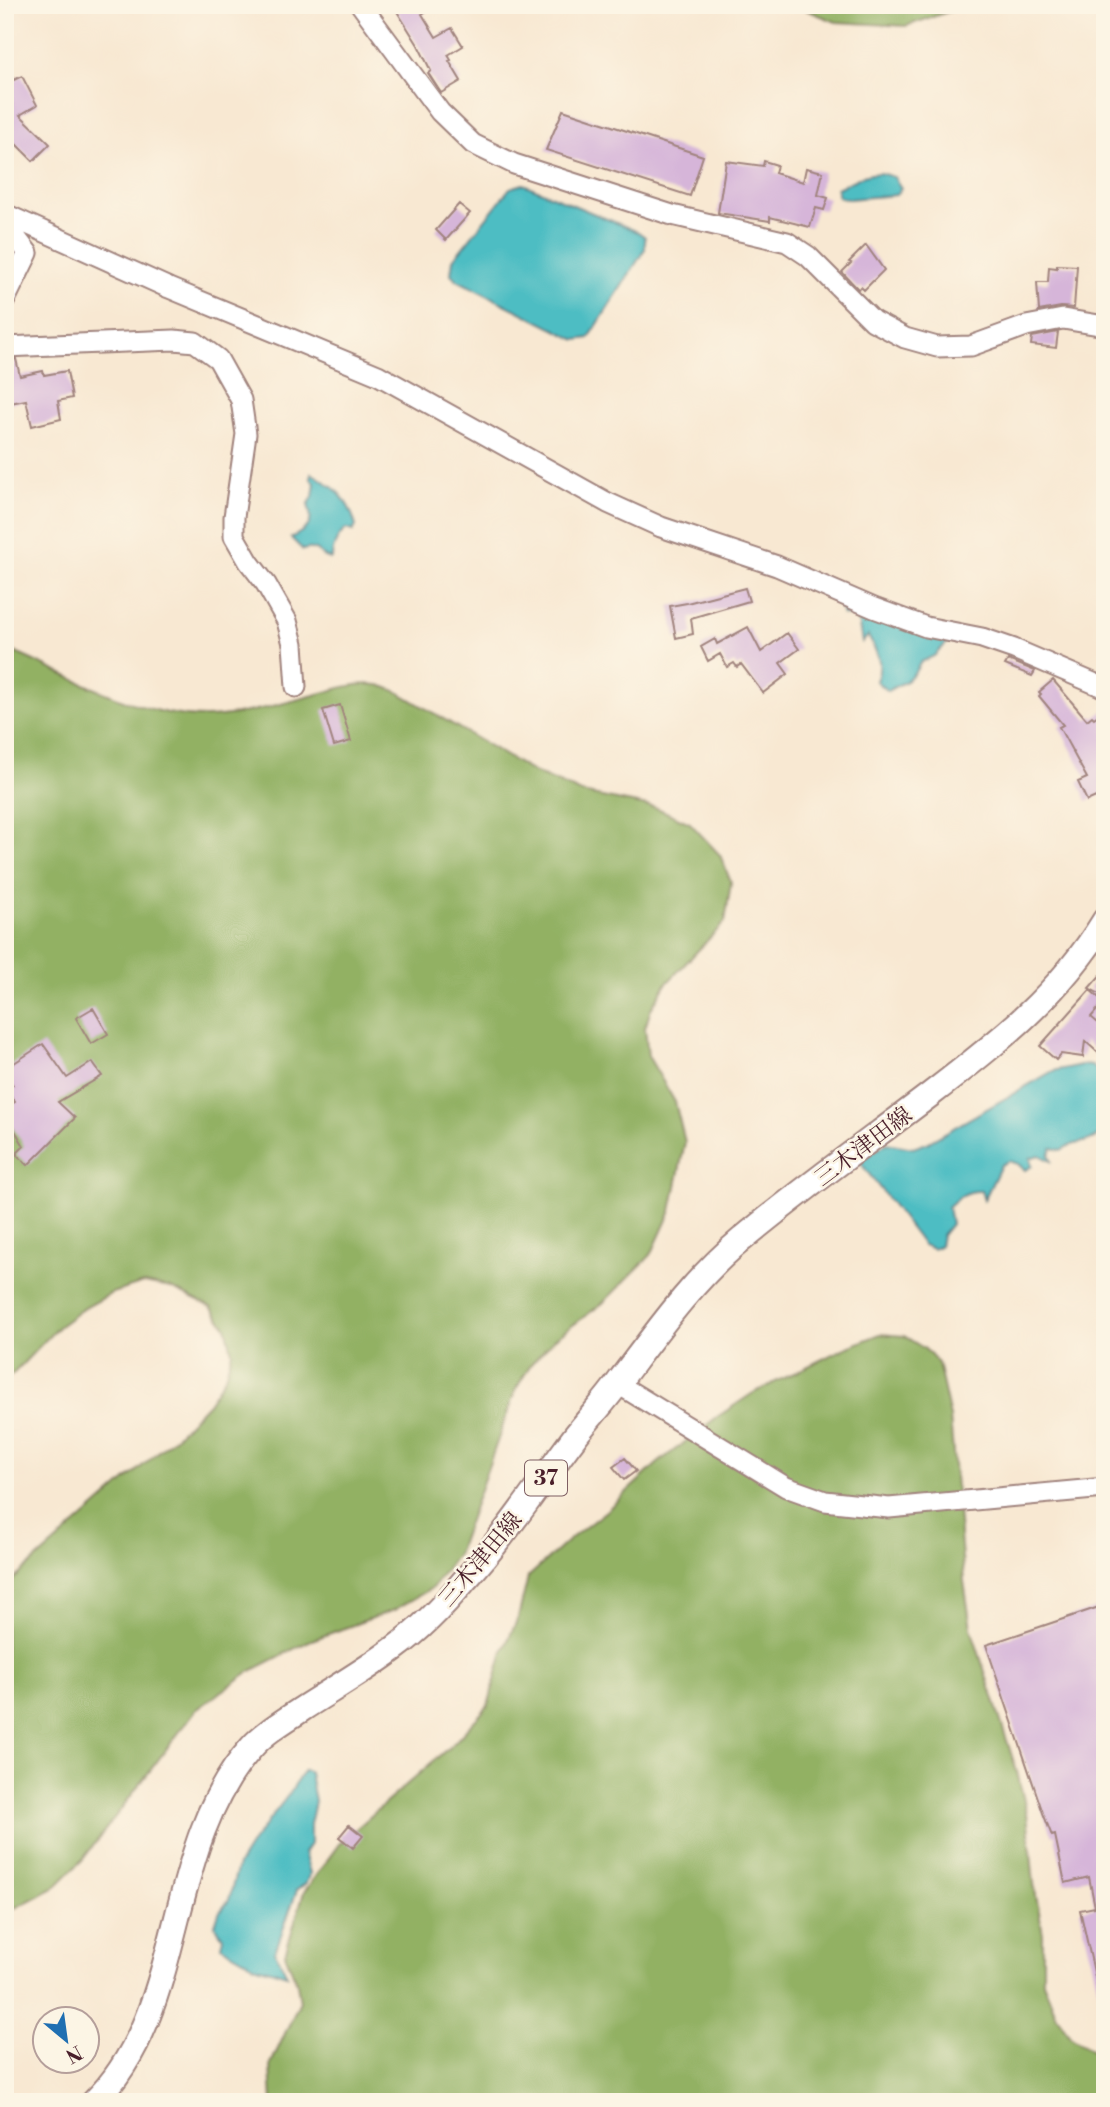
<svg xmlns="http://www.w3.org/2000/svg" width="1110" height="2107" viewBox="0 0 1110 2107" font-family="'Libre Bodoni','Noto Serif JP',serif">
<rect width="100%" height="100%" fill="#fcf5e5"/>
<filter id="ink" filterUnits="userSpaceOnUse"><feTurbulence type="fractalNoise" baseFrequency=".0143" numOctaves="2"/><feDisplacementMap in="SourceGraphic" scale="14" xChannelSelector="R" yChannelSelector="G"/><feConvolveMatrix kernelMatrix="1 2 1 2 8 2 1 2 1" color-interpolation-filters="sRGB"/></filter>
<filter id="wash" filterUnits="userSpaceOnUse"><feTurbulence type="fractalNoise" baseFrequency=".00686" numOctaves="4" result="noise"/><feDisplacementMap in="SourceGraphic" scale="28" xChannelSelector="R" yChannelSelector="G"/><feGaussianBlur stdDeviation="1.57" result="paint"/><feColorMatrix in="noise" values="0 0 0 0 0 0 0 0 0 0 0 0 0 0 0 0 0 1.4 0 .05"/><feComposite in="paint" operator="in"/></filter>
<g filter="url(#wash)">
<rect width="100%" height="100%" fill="#f8e8d2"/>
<path fill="#92b164" stroke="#6e6848" stroke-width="2" d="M794 5H968L906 26 836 22Z
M5 648C64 673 142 718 206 717 243 716 279 704 315 695 335 689 357 682 378 685 385 686 392 690 398 692L533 772 582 793 657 808 690 823 720 855 731 882 725 922 666 984 651 1009 645 1028 648 1056 675 1102 685 1142 671 1211 651 1255 603 1303 554 1339 531 1364 516 1389 457 1554 432 1588 394 1610 309 1641 249 1672 196 1710 83 1859 54 1888 5 1913V1587L174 1438 208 1403 225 1377 232 1352 226 1327 211 1307 171 1288 144 1283 112 1293 81 1310 58 1327 14 1373 5 1378Z
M880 1334 904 1336 925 1349 938 1363 950 1417 964 1581 971 1628 1017 1772 1027 1813 1034 1884 1043 1934V1982L1057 2016 1070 2036 1105 2059V2102H272L270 2066 300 2001 297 1984 285 1954 304 1892 339 1844 455 1742 488 1706 503 1651 518 1618 528 1577 570 1539 606 1511 658 1463 717 1417 753 1393 843 1349Z"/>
<path fill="#4ebdc3" stroke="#4c6e77" stroke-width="2" d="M880 173 894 177 901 188 896 195 848 199 838 197 837 188C854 181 861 174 880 173Z
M523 184 638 232 645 237V249L589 338 576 340 457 280 451 274 453 260 510 188Z
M311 473C336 487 348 498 356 526L353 531 346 529C337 537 332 547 332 559 318 558 320 545 303 550L291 538C308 529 315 524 308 505L313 497 315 483 311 479Z
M838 599 949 641 934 656 921 662 914 673 906 681 887 691 876 681C884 664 877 652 868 636L862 642 859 625 855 616 843 615Z
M1081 1065 1092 1066 1105 1077V1136L1099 1135C1087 1145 1073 1141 1061 1150L1052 1148 1049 1155 1051 1161 1039 1155 1030 1158 1032 1166 1025 1170 1018 1164 1008 1161 1001 1165 984 1200 981 1191C967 1190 958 1197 948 1207L951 1224 942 1235 940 1245 933 1249 923 1245 860 1162 887 1143 913 1148 927 1143 1053 1071Z
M304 1770 310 1773 315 1802 310 1824V1844L304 1853 310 1873 306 1883 297 1890 275 1952 287 1975 254 1965 221 1946 223 1937 215 1925 219 1913 229 1900 238 1865 253 1841 289 1794Z"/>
<g id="blocks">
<path fill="#d6b5d9" d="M393 5H436L422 14 436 37 452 28 463 46 448 55 451 60 449 61 461 81 441 93 428 73 431 71 418 45Z
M5 64 14 80 22 76 37 105 20 115 50 144 33 161 5 133V101L10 105 12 104 5 91Z
M563 110 703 156 690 196 546 150Z
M726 161 763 166 764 161 777 165 775 173 803 182 806 168 823 172 818 195 828 198 824 210 816 208 810 227 770 217V221L718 213Z
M459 204 470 213 446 240 436 230Z
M866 245 884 270 864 290 861 287 858 289 842 272 851 263 849 262Z
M1057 265 1077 266 1074 308 1061 307 1039 311 1037 282H1048L1049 267 1057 268Z
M1058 332 1056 348 1031 345 1032 337Z
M16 359 20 376 43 371 44 375 67 371 72 398 58 401 61 419 32 426 26 400 5 404V360Z
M745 588 749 601 691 618 693 634 676 638 670 606 687 603Z
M748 627 761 652 787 633 799 649 780 663 788 674 763 693 741 664 737 667 734 663 727 667 720 654 708 661 701 647 715 639 717 644Z
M1008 660 1035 671 1032 676 1005 665Z
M1053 680 1087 720 1092 716 1094 718 1105 710V793L1087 801 1078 782 1087 778 1059 727 1063 725 1039 696 1041 694 1039 692Z
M340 705 351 741 334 746 323 710Z
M1105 970V997L1089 988Z
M1090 990 1104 1002 1091 1017 1105 1029V1059L1085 1041 1083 1057 1061 1054 1056 1060 1040 1046Z
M93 1008 108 1034 91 1044 76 1018Z
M43 1044 67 1078 92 1062 102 1076 58 1102 75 1118 28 1165 16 1154 24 1146 5 1114V1108L15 1102 6 1090 13 1085 5 1074V1069Z
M625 1458 636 1471 624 1480 613 1467Z
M1105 1605V1993L1099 1994 1080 1910 1095 1907 1089 1877 1065 1883 1055 1835 1052 1836 1043 1813 986 1645Z
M349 1825 363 1836 353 1848 339 1837Z"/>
</g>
</g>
<g filter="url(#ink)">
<use href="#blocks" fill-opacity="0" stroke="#a1847e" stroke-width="2"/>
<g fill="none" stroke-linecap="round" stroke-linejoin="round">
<g stroke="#a1847e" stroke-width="23">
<path id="minor" d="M361 5 440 112 473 144 514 164 672 215 787 242 808 256 873 321 905 338 937 347 971 346 1026 326 1063 319 1105 326
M5 214 169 288 378 375 608 503 661 527 777 566 874 608 926 627 982 638 1014 649 1105 688
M5 223 28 253 5 300
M5 347 174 340 195 342 218 359 241 400 246 434 234 517V536L249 562 266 584 287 621 293 644 296 687
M618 1384 786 1487 825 1501 889 1508 1105 1488"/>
</g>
<g stroke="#a1847e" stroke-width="28">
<path id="major" d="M94 2102C188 2010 162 1848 251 1748 265 1732 284 1721 302 1709 333 1689 366 1670 395 1648 421 1629 444 1605 464 1581 505 1536 539 1484 576 1435 591 1416 607 1399 621 1379 657 1331 694 1279 741 1240 802 1189 868 1142 931 1094 1000 1041 1059 995 1105 920"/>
</g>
<use href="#minor" stroke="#fff" stroke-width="19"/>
<use href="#major" stroke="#fff" stroke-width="24"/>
</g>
</g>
<g text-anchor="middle" stroke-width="5" stroke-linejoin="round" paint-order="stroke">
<rect fill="#fcf5e5" stroke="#7f5f63" stroke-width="2" x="525" y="1460.5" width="42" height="35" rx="5"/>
<g font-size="21" font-weight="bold" fill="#4a1f2b">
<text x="546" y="1485">37</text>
</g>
<g font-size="23" fill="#4a1f2b" stroke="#fcf5e5">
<text transform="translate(863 1146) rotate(-37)" y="8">三木津田線</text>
<text transform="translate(480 1559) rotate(-50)" y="8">三木津田線</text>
</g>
</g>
<rect width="1110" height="2107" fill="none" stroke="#fcf5e5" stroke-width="28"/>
<g transform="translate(66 2040) rotate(151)"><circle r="33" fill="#fcf5e5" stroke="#b59f9b" stroke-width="2"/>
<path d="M0-5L12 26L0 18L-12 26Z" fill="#1f6fb2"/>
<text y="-10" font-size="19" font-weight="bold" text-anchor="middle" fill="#4a1f2b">N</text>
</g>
</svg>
